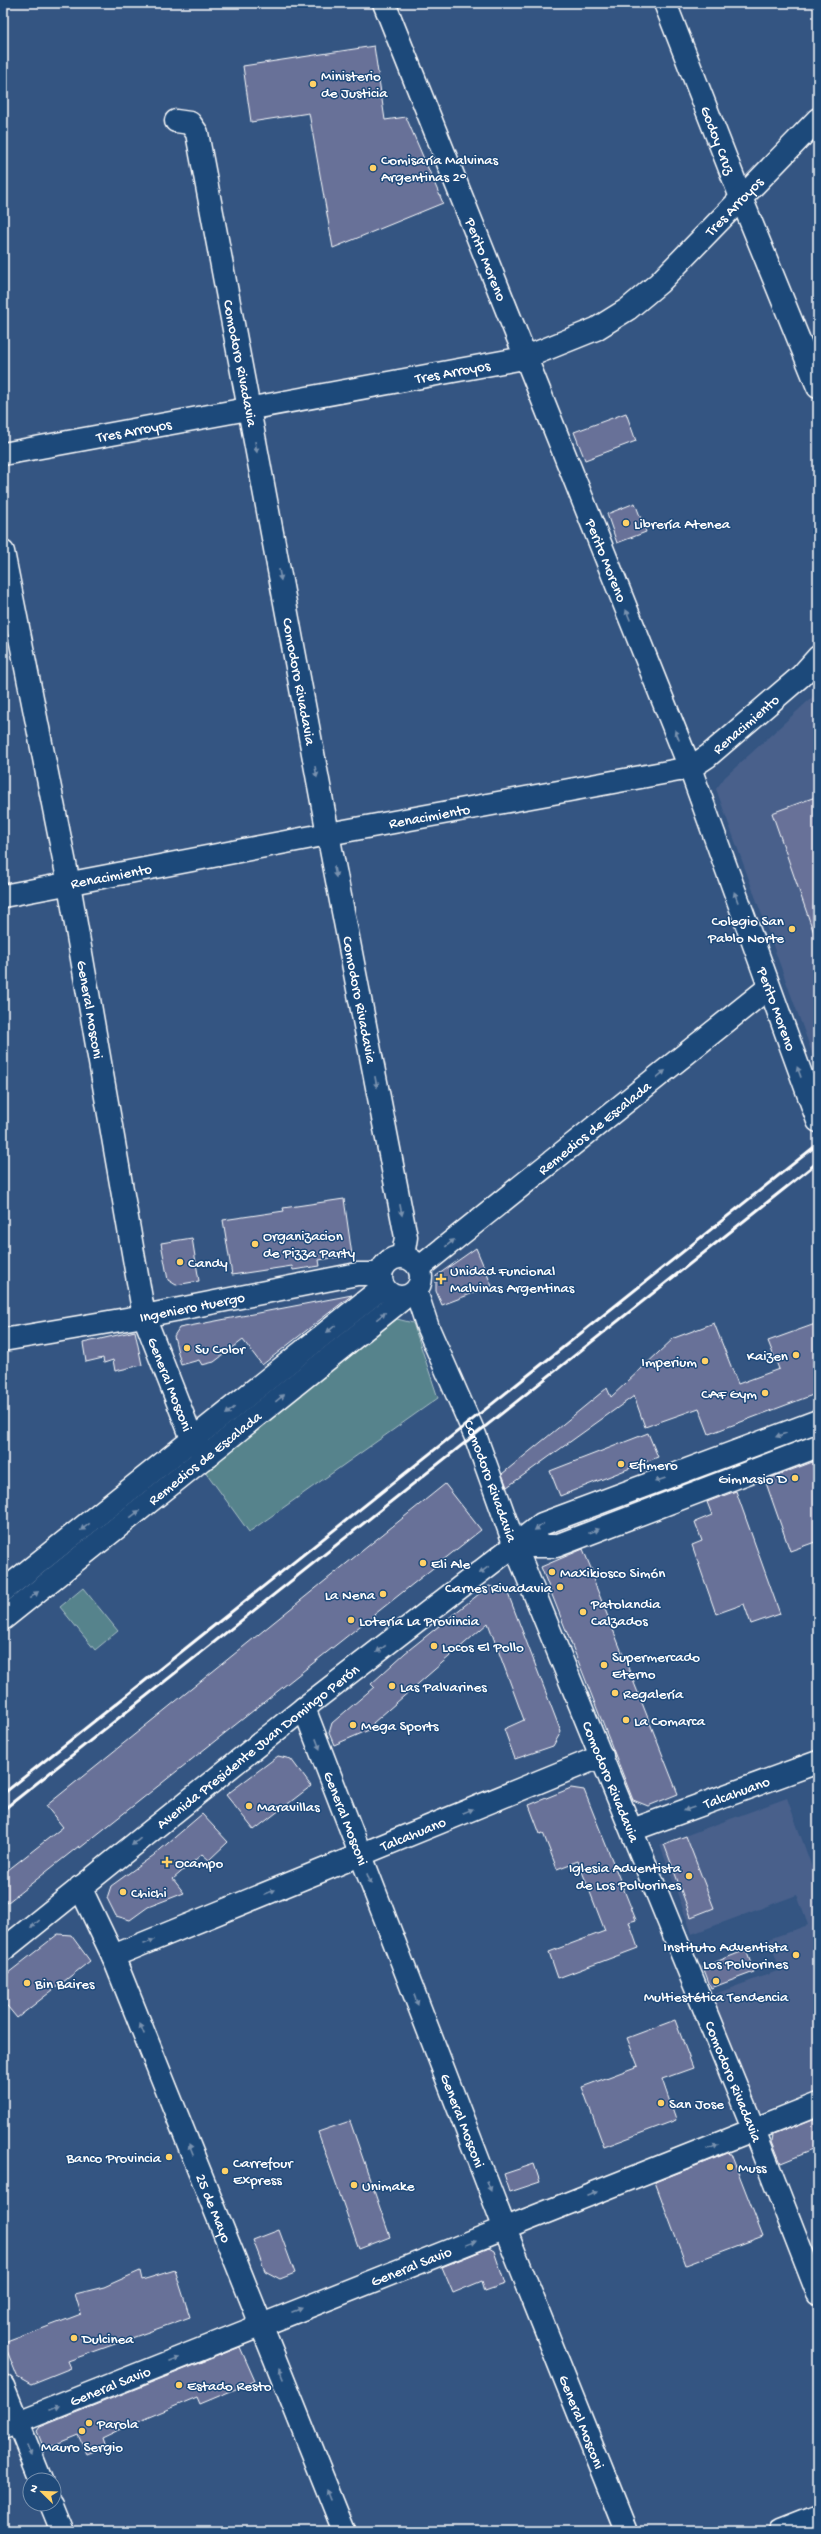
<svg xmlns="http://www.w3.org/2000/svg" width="821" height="2534" viewBox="0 0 821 2534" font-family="'Gochi Hand',sans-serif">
<rect width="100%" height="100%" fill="#345582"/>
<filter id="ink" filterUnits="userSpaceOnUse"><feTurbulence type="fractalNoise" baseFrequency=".025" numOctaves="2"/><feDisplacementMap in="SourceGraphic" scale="8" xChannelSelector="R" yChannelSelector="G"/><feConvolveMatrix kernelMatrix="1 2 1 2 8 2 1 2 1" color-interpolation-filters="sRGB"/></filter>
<g filter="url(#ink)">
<path fill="#48608b" d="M818 692V1069L716 789 725 777Z
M787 1798 818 1884V2091L755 2114 712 1995 780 1970 769 1939 808 1925 797 1895 692 1934 660 1845Z"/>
<path fill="#56838c" stroke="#aac1c6" d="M397 1319 413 1323 438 1398 249 1532 205 1471Z
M83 1588 118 1631 95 1650 60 1607Z"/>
<path fill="#687198" stroke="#fff" d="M374 46 385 120 406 117 443 203 333 248 309 113 251 122 243 66Z
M626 413 636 441 585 460 574 432Z
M635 503 646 532 617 543 607 514Z
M818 796V939H816L772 813Z
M344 1199 352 1255 319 1260 320 1266 293 1270 292 1266 232 1275 223 1220 284 1211 283 1208Z
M192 1238 199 1281 176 1285 168 1280 161 1243Z
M476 1248 492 1286 442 1305 436 1291V1276Z
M352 1295 262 1365 243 1340 214 1362 202 1365 199 1360 181 1365 174 1336 179 1328Z
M714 1323 738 1384 779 1369 768 1341 818 1323V1393L709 1434 699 1408 645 1427 634 1396 507 1487 502 1474 607 1388 611 1397 674 1338Z
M135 1331 142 1365 115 1371 113 1360 104 1363 103 1358 86 1362 83 1343Z
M648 1433 658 1457 560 1496 550 1471Z
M818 1460V1541L790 1551 765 1480Z
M445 1484 481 1530 80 1848 79 1846 3 1906V1874L63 1827 46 1806Z
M736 1491 780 1614 751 1624 744 1604 716 1614 692 1545 702 1541 695 1522 712 1515 707 1502Z
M583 1549 595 1578 593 1579 678 1794 648 1806 633 1800 541 1567Z
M489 1586 507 1591 561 1732 553 1746 515 1759 504 1729 524 1720 488 1623 373 1723 376 1727 334 1745 329 1733 332 1723 374 1687 371 1684 405 1653Z
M278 1756 291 1759 311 1786 254 1830 226 1795Z
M571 1788 584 1790 636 1920 629 1922 638 1948 558 1978 549 1952 605 1931 578 1861 557 1869 543 1833 540 1834 529 1805Z
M202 1814 228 1842 209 1860 202 1854 173 1879 184 1893 148 1907 130 1920 116 1916 107 1898 111 1886 154 1855Z
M686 1836 714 1908 691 1917 664 1844Z
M58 1934 71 1935 90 1961 17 2018 3 2001V1977Z
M746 1950 754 1972 711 1988 703 1967Z
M675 2020 693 2068 662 2079 676 2120 604 2147 582 2087 638 2066 627 2038Z
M818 2117V2148L781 2163 772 2141 773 2135Z
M350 2121 390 2237 359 2249 318 2132Z
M728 2153 731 2154 763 2236 686 2265 655 2182Z
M534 2164 540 2182 510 2192 504 2174Z
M279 2230 295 2273 280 2279 265 2271 253 2240Z
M489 2248 494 2251 505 2284 485 2291 482 2281 453 2293 442 2267Z
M175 2270 190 2317 68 2361 71 2368 31 2384 17 2376 4 2343 81 2314 75 2294 104 2287 140 2271 142 2280Z
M240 2347 255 2381 200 2404 197 2397 125 2427 102 2438 105 2447 87 2454 78 2435 44 2449 37 2431 40 2427Z"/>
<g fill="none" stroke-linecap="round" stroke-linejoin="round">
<g stroke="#fff" stroke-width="25">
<g id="street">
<path id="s1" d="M665 3 742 200 818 387"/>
<path d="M176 121 190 123 197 133 249 409"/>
<path id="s2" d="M524 358 596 329 628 309 659 283 818 119"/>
<path id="s3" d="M3 552 69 884 144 1316 193 1441 208 1457"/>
<path id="s4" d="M3 896 328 834"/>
<path d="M3 1591 383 1287"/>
<path id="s5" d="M3 1619 405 1297"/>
<path id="s6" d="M304 1708 505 2229 626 2531"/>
<path id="s7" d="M632 1830 818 1762"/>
<path id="s8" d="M80 1887 113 1956 344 2531"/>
<path id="s9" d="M113 1956 602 1756"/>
<path d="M3 2386 41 2480"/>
<path d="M51 2504 62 2531"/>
<path d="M780 2531 818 2516"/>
</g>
</g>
<g stroke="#fff" stroke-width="25">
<g id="secondary">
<path id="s10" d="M384 3 690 768 818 1121"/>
<path id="s11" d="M249 409 328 834 406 1237 403 1256"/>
<path id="s12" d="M3 454 524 358"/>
<path id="s13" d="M328 834 690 768 708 756 801 676 818 657"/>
<circle cx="401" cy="1277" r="20"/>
<path id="s14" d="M420 1267 768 988"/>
<path id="s15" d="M416 1291 428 1328 475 1435 515 1546 754 2130 818 2294"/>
<path id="s16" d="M3 1340 144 1316 357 1274H381"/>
<path d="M515 1546H556L818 1446"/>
<path id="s17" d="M3 1950 304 1708 542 1524 818 1421"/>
<path id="s18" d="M3 2428 818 2104"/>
</g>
</g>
<use href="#street" stroke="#1f4a7a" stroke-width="22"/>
<use href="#secondary" stroke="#1f4a7a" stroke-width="22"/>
<path stroke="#fff" stroke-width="3" d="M3 1794 818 1144
M3 1810 818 1162"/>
</g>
<defs><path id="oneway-solid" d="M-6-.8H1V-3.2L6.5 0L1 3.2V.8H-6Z"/></defs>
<g fill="#7992af">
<use href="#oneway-solid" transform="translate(256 447) rotate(80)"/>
<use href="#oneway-solid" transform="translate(280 575) rotate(80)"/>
<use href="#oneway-solid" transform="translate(628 615) rotate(-112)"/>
<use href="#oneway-solid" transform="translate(677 735) rotate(-112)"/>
<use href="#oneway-solid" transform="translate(316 772) rotate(80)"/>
<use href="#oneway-solid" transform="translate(335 872) rotate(79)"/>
<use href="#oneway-solid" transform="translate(736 897) rotate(-110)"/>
<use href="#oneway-solid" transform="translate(799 1072) rotate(-110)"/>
<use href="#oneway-solid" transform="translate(661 1074) rotate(-39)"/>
<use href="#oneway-solid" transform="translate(376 1082) rotate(79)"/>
<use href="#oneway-solid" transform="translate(401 1210) rotate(79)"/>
<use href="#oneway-solid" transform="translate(450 1243) rotate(-39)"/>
<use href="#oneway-solid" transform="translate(381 1316) rotate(-38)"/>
<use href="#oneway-solid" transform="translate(331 1329) rotate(141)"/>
<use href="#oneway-solid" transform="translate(280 1398) rotate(-39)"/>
<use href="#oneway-solid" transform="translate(230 1411) rotate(141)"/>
<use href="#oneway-solid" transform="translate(781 1435) rotate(160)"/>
<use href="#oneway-solid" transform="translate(660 1480) rotate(160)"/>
<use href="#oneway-solid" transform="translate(135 1514) rotate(-38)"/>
<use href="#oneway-solid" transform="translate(85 1527) rotate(142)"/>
<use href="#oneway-solid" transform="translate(539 1527) rotate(144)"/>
<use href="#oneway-solid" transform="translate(594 1531) rotate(-21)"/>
<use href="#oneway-solid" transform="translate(484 1570) rotate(143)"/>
<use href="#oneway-solid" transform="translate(34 1595) rotate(-38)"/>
<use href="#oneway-solid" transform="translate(381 1649) rotate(143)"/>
<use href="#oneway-solid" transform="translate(318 1744) rotate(69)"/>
<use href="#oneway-solid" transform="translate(689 1809) rotate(160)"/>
<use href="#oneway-solid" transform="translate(468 1811) rotate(-22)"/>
<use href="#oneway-solid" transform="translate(136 1842) rotate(141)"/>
<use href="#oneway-solid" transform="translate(369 1879) rotate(69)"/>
<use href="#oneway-solid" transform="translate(270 1892) rotate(-22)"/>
<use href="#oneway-solid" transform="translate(35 1924) rotate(141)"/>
<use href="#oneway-solid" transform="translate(149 1942) rotate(-22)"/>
<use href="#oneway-solid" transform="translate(416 2000) rotate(69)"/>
<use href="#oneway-solid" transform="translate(142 2029) rotate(-112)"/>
<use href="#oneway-solid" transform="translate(713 2147) rotate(-22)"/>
<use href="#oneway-solid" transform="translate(191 2150) rotate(-112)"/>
<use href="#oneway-solid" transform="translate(489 2186) rotate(69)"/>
<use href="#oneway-solid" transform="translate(592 2194) rotate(-22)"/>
<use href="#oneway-solid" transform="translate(471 2243) rotate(-21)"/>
<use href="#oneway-solid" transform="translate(297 2310) rotate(-21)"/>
<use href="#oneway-solid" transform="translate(174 2359) rotate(-22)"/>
<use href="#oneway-solid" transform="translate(281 2374) rotate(-112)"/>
<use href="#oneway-solid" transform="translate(54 2408) rotate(-22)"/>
<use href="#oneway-solid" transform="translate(29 2451) rotate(68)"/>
<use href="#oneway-solid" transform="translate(329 2495) rotate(-112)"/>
</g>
</g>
<g fill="#ffd166" stroke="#1f4a7a" stroke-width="1.5">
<circle cx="313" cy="84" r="4"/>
<circle cx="373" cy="168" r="4"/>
<circle cx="626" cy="523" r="4"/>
<circle cx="792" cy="929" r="4"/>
<circle cx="255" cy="1244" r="4"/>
<circle cx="180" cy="1262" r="4"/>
<path d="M439 1273h4v4h4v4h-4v4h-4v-4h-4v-4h4z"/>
<circle cx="187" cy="1348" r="4"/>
<circle cx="796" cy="1355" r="4"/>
<circle cx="705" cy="1361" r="4"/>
<circle cx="765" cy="1393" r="4"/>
<circle cx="621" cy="1464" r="4"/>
<circle cx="795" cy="1478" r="4"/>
<circle cx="423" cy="1563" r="4"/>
<circle cx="552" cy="1572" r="4"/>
<circle cx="560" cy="1587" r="4"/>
<circle cx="383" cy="1594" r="4"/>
<circle cx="583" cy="1612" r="4"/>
<circle cx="351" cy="1620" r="4"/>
<circle cx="434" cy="1646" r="4"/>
<circle cx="604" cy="1665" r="4"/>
<circle cx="392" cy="1686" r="4"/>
<circle cx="615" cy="1693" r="4"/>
<circle cx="626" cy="1720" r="4"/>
<circle cx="353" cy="1725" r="4"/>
<circle cx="249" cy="1806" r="4"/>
<path d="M165 1856h4v4h4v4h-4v4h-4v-4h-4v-4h4z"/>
<circle cx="689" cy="1876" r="4"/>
<circle cx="123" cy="1892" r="4"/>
<circle cx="796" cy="1955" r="4"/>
<circle cx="716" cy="1981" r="4"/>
<circle cx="27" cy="1983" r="4"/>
<circle cx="661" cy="2103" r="4"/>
<circle cx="169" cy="2157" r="4"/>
<circle cx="730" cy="2167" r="4"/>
<circle cx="225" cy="2171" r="4"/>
<circle cx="354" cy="2185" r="4"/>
<circle cx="74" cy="2338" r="4"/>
<circle cx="179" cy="2385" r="4"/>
<circle cx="89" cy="2423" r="4"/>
<circle cx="82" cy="2431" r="4"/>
</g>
<g text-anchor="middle" stroke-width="3" stroke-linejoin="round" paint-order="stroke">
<g font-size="15" fill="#fff" stroke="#1f4a7a" text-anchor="start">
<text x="321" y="80">Ministerio<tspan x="321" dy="17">de Justicia</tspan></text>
<text x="381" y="164">Comisaría Malvinas<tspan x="381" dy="17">Argentinas 2°</tspan></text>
<text x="634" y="528">Librería Atenea</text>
<text x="784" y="925" text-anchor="end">Colegio San<tspan x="784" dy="17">Pablo Norte</tspan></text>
<text x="263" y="1240">Organizacion<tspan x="263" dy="17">de Pizza Party</tspan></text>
<text x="188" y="1267">Candy</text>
<text x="450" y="1275">Unidad Funcional<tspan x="450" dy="17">Malvinas Argentinas</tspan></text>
<text x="195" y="1353">Su Color</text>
<text x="788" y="1360" text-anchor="end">Kaizen</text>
<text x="697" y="1366" text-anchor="end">Imperium</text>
<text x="757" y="1398" text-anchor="end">CAF Gym</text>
<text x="629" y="1469">Efimero</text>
<text x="787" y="1483" text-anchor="end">Gimnasio D</text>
<text x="431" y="1568">Eli Ale</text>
<text x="560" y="1577">Maxikiosco Simón</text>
<text x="552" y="1592" text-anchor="end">Carnes Rivadavia</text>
<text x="375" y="1599" text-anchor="end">La Nena</text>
<text x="591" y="1608">Patolandia<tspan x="591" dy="17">Calzados</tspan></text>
<text x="359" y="1625">Lotería La Provincia</text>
<text x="442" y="1651">Locos El Pollo</text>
<text x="612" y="1661">Supermercado<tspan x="612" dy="17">Eterno</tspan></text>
<text x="400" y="1691">Las Palvarines</text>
<text x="623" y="1698">Regalería</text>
<text x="634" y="1725">La Comarca</text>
<text x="361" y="1730">Mega Sports</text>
<text x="257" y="1811">Maravillas</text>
<text x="175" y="1867">Ocampo</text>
<text x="681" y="1872" text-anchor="end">Iglesia Adventista<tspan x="681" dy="17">de Los Polvorines</tspan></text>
<text x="131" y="1897">Chichi</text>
<text x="788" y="1951" text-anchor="end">Instituto Adventista<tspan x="788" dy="17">Los Polvorines</tspan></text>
<text x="35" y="1988">Bin Baires</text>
<text x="716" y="2001" text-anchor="middle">Multiestética Tendencia</text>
<text x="669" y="2108">San Jose</text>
<text x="161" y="2162" text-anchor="end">Banco Provincia</text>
<text x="233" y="2167">Carrefour<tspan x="233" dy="17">Express</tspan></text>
<text x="738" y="2172">Muss</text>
<text x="362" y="2190">Unimake</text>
<text x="82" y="2343">Dulcinea</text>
<text x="187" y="2390">Estado Resto</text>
<text x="97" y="2428">Parola</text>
<text x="82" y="2451" text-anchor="middle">Mauro Sergio</text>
</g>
<g font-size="15" fill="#fff" stroke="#1f4a7a">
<text dy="5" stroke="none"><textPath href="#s1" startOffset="147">Godoy Cruz</textPath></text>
<text dy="5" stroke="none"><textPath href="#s2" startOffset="263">Tres Arroyos</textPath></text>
<text dy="5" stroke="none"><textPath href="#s10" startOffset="276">Perito Moreno</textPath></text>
<text transform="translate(241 363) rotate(79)" y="5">Comodoro Rivadavia</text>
<text dy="5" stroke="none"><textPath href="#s12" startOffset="457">Tres Arroyos</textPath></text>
<text dy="5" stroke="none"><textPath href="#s12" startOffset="133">Tres Arroyos</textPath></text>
<text dy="5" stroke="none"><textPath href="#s10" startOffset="600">Perito Moreno</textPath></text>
<text dy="5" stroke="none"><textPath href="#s11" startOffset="277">Comodoro Rivadavia</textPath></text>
<text dy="5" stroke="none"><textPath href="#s13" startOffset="439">Renacimiento</textPath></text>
<text dy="5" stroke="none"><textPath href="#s13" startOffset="103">Renacimiento</textPath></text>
<text dy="5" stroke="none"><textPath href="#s4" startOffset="110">Renacimiento</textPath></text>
<text dy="5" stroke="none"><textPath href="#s11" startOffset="601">Comodoro Rivadavia</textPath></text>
<text dy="5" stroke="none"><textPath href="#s10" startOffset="1080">Perito Moreno</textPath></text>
<text dy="5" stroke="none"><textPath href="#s3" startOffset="466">General Mosconi</textPath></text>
<text dy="5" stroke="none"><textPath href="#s14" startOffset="223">Remedios de Escalada</textPath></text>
<text dy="5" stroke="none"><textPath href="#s16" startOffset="192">Ingeniero Huergo</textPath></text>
<text dy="5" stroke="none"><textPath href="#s3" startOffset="850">General Mosconi</textPath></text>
<text dy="5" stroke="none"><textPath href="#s5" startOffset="258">Remedios de Escalada</textPath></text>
<text dy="5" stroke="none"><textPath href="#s15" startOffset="204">Comodoro Rivadavia</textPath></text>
<text dy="5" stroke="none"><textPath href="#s17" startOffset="326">Avenida Presidente Juan Domingo Perón</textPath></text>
<text dy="5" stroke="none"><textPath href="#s15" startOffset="528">Comodoro Rivadavia</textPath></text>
<text dy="5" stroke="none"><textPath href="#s7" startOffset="111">Talcahuano</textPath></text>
<text dy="5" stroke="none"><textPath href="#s6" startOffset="118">General Mosconi</textPath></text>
<text dy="5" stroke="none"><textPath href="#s9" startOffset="324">Talcahuano</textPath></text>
<text dy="5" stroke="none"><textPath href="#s15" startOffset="852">Comodoro Rivadavia</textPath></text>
<text dy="5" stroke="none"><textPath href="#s6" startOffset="442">General Mosconi</textPath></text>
<text dy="5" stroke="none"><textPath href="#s8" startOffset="348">25 de Mayo</textPath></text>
<text dy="5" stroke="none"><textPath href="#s18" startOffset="439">General Savio</textPath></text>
<text dy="5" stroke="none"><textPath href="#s18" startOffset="115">General Savio</textPath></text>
<text dy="5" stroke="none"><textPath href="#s6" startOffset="766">General Mosconi</textPath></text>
</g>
</g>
<rect width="821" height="2534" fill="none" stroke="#1f4a7a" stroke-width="16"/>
<rect x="8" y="8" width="805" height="2518" fill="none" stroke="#fff" stroke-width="1.5" filter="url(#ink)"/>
<g transform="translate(42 2492) rotate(293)"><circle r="19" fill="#1f4a7a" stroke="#7992af"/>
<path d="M0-3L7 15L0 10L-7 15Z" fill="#ffd166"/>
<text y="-6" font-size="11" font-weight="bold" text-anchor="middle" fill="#ffffff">N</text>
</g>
</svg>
